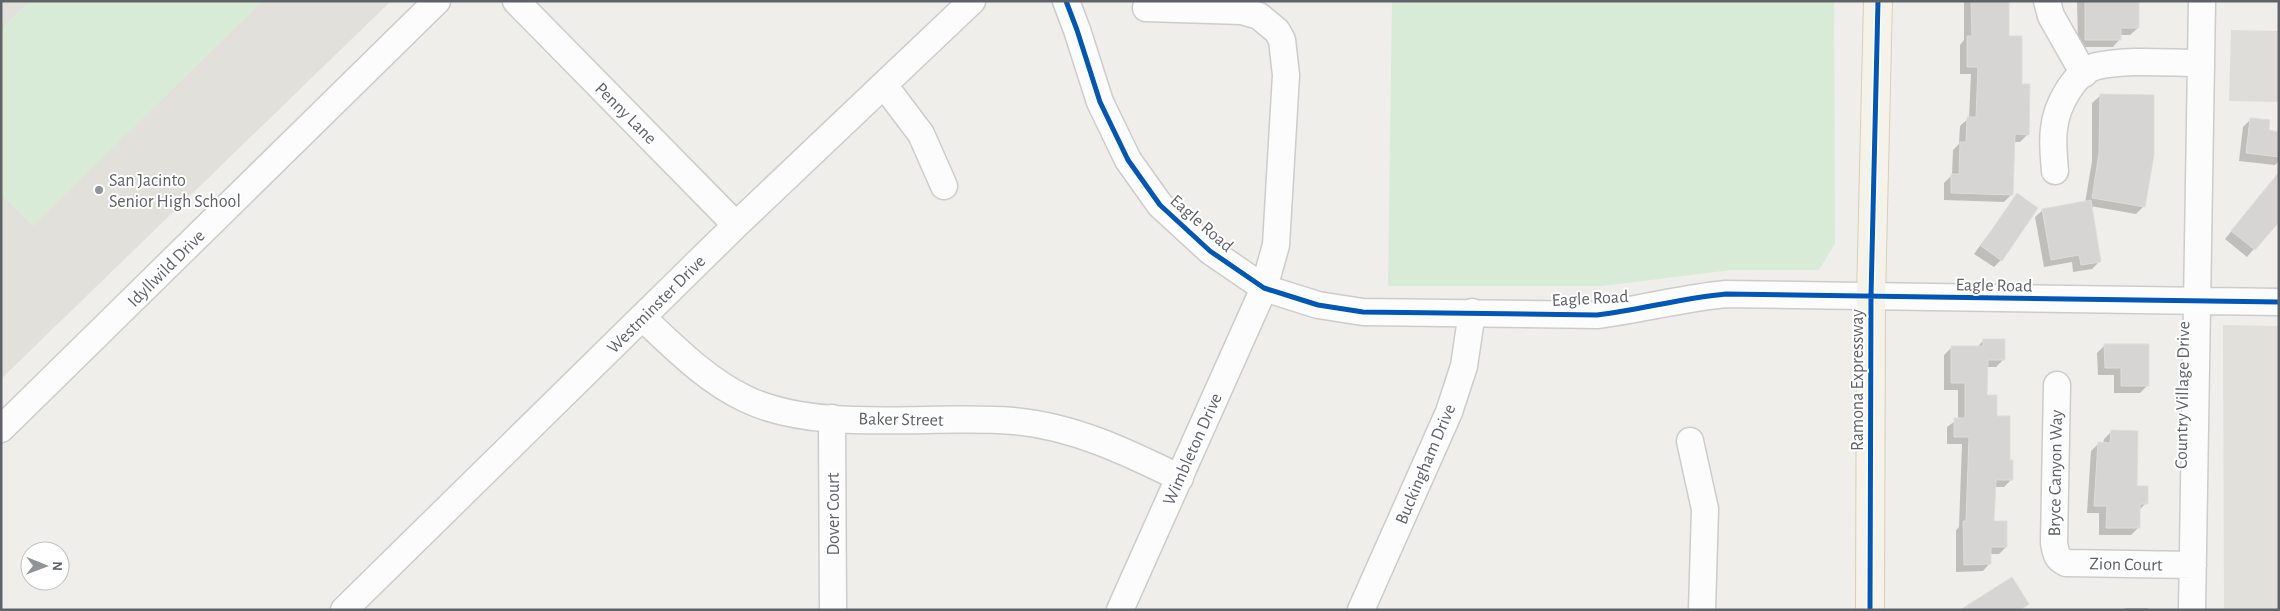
<svg xmlns="http://www.w3.org/2000/svg" width="2280" height="611" viewBox="0 0 2280 611" font-family="'Alegreya Sans',sans-serif">
<rect width="100%" height="100%" fill="#efeeea"/>
<path fill="#dfddda" d="M2231 30 2279 31V102L2229 101Z"/>
<path fill="#e2e0da" d="M1 1H391L1 379Z
M2223 325 2279 326V610H2224Z"/>
<path fill="#d8ebd6" d="M29 1H263L33 226 1 194V29Z
M1392 1H1834L1835 244 1819 270H1731L1602 286H1388Z"/>
<path fill="#0003" d="M1964 1H2008V37L2021 86 2028 134 2020 142H2013L2012 194 2004 202 1944 200V183L1952 175 1953 150 1959 144 1960 126 1969 118 1971 74H1960V45L1964 40Z
M2077 1H2138V28L2130 35H2120V39L2113 47H2078Z
M2100 96 2144 206 2136 214 2090 206 2100 261 2092 269 2073 272 2072 262 2044 267 2035 217 2043 210 2085 203 2092 161V103Z
M2251 119 2268 132 2279 133V161L2275 165 2239 161 2243 127Z
M2272 182 2279 220 2247 257 2225 239Z
M2017 195 2001 260 1994 267 1974 254Z
M1983 341 2004 359 1996 367H1986V396L1995 418 2008 461 2011 480 2004 487H1995L1993 522 2006 547 1999 554H1990V563L1983 571 1956 572V530L1959 527 1962 444H1947V427L1958 419V390H1944V355L1951 348H1976Z
M2105 345 2148 385 2140 393H2114V375H2098L2097 353Z
M2111 432 2135 487 2146 503 2138 511V528L2131 535H2099V513H2087L2091 451 2098 444H2103L2104 439Z
M2126 608H2148V610H2124Z"/>
<path fill="#d6d5d3" stroke="#deddd9" d="M1971 1H2009V36H2022V84H2030L2029 135 2015 134 2013 195 1951 193V174H1959L1960 142H1966L1967 117H1976L1978 67H1967V36H1972Z
M2085 1H2139V28H2121V40H2085Z
M2100 94 2154 95V155L2145 207 2092 198 2099 153Z
M2250 118 2270 120 2269 130 2279 132V157L2246 153Z
M2279 172V222L2255 250 2231 231Z
M2017 193 2038 208 2002 261 1981 246Z
M2091 200 2101 262 2081 265 2079 255 2051 260 2042 209Z
M1983 339H2005V360H1988L1987 395H1997V416H2010V460H2013V480H1996L1994 521H2007V547H1991V564L1964 565 1963 521H1966L1969 437H1954V418H1965V383H1951V346H1983Z
M2104 344H2149V386H2121V368H2105Z
M2111 430 2138 431 2137 486H2148V504H2140V528H2106L2107 506H2094L2098 442 2110 443Z
M2012 577 2029 604 2020 610H1960Z"/>
<g fill="none" stroke-linecap="round" stroke-linejoin="round">
<g stroke="#cbcccc" stroke-width="29">
<path id="minor" d="M516 1 736 225
M1066 1 1077 30 1100 102 1128 160 1160 205 1210 251 1264 288 1318 305 1363 312 1597 315C1640 310 1682 298 1726 294L2279 302
M2047 1 2051 16 2084 74
M884 85 921 134 944 186
M2055 171C2054 157 2052 142 2054 129 2056 107 2074 71 2097 66 2128 59 2169 63 2201 63
M643 318C675 348 706 380 746 399 819 434 932 414 1013 421 1073 426 1127 452 1180 478
M2057 385 2054 543C2056 553 2056 558 2066 563L2193 565
M832 418 833 610
M1 429 437 1
M1690 441 1705 509 1702 610
M344 610 736 225 972 1
M1120 610 1264 288 1276 245 1286 75 1282 40 1277 31 1259 16 1242 11 1146 8
M1361 610 1449 412 1464 366 1472 312
M2192 610 2202 1"/>
</g>
<g stroke="#d7ceb8" stroke-width="30">
<path id="major" d="M1870 610 1871 296 1878 1"/>
</g>
<use href="#minor" stroke="#fdfcfc" stroke-width="26"/>
<use href="#major" stroke="#f4f2e9" stroke-width="28"/>
<g stroke="#fff" stroke-width="8">
<path id="cycleway" d="M1066 1 1077 30 1100 102 1128 160 1160 205 1210 251 1264 288 1318 305 1363 312 1597 315C1640 310 1682 298 1726 294L2279 302
M1870 610 1871 296 1878 1"/>
</g>
<use href="#cycleway" stroke="#0057b8" stroke-width="5"/>
</g>
<circle fill="#919496" stroke="#fff" stroke-width="2" cx="99" cy="190" r="5"/>
<g text-anchor="middle" stroke-width="4" stroke-linejoin="round" paint-order="stroke">
<g font-size="18" fill="#5f6368" stroke="#fff">
<text transform="translate(626 113) rotate(45)" y="6">Penny Lane</text>
<text transform="translate(1202 223) rotate(41)" y="6">Eagle Road</text>
<text transform="translate(166 268) rotate(-45)" y="6">Idyllwild Drive</text>
<text transform="translate(1994 285) rotate(1)" y="6">Eagle Road</text>
<text transform="translate(1590 298) rotate(-3)" y="6">Eagle Road</text>
<text transform="translate(656 304) rotate(-45)" y="6">Westminster Drive</text>
<text transform="translate(1857 380) rotate(-90)" y="6">Ramona Expressway</text>
<text transform="translate(2182 395) rotate(-89)" y="6">Country Village Drive</text>
<text transform="translate(901 419) rotate(1)" y="6">Baker Street</text>
<text transform="translate(1192 449) rotate(-66)" y="6">Wimbleton Drive</text>
<text transform="translate(1425 464) rotate(-67)" y="6">Buckingham Drive</text>
<text transform="translate(2055 473) rotate(-89)" y="6">Bryce Canyon Way</text>
<text transform="translate(833 514) rotate(-90)" y="6">Dover Court</text>
<text transform="translate(2126 564) rotate(1)" y="6">Zion Court</text>
</g>
<g font-size="18" fill="#5f6368" stroke="#fff" text-anchor="start">
<text x="109" y="186">San Jacinto<tspan x="109" dy="21">Senior High School</tspan></text>
</g>
</g>
<rect width="2280" height="611" fill="none" stroke="#5f6368" stroke-width="5"/>
<g transform="translate(45 566) rotate(91)"><circle r="24" fill="#ffffff" stroke="#bfc1c3"/>
<path d="M0-4L9 19L0 12L-9 19Z" fill="#919496"/>
<text y="-8" font-size="14" font-weight="bold" text-anchor="middle" fill="#5f6368">N</text>
</g>
</svg>
